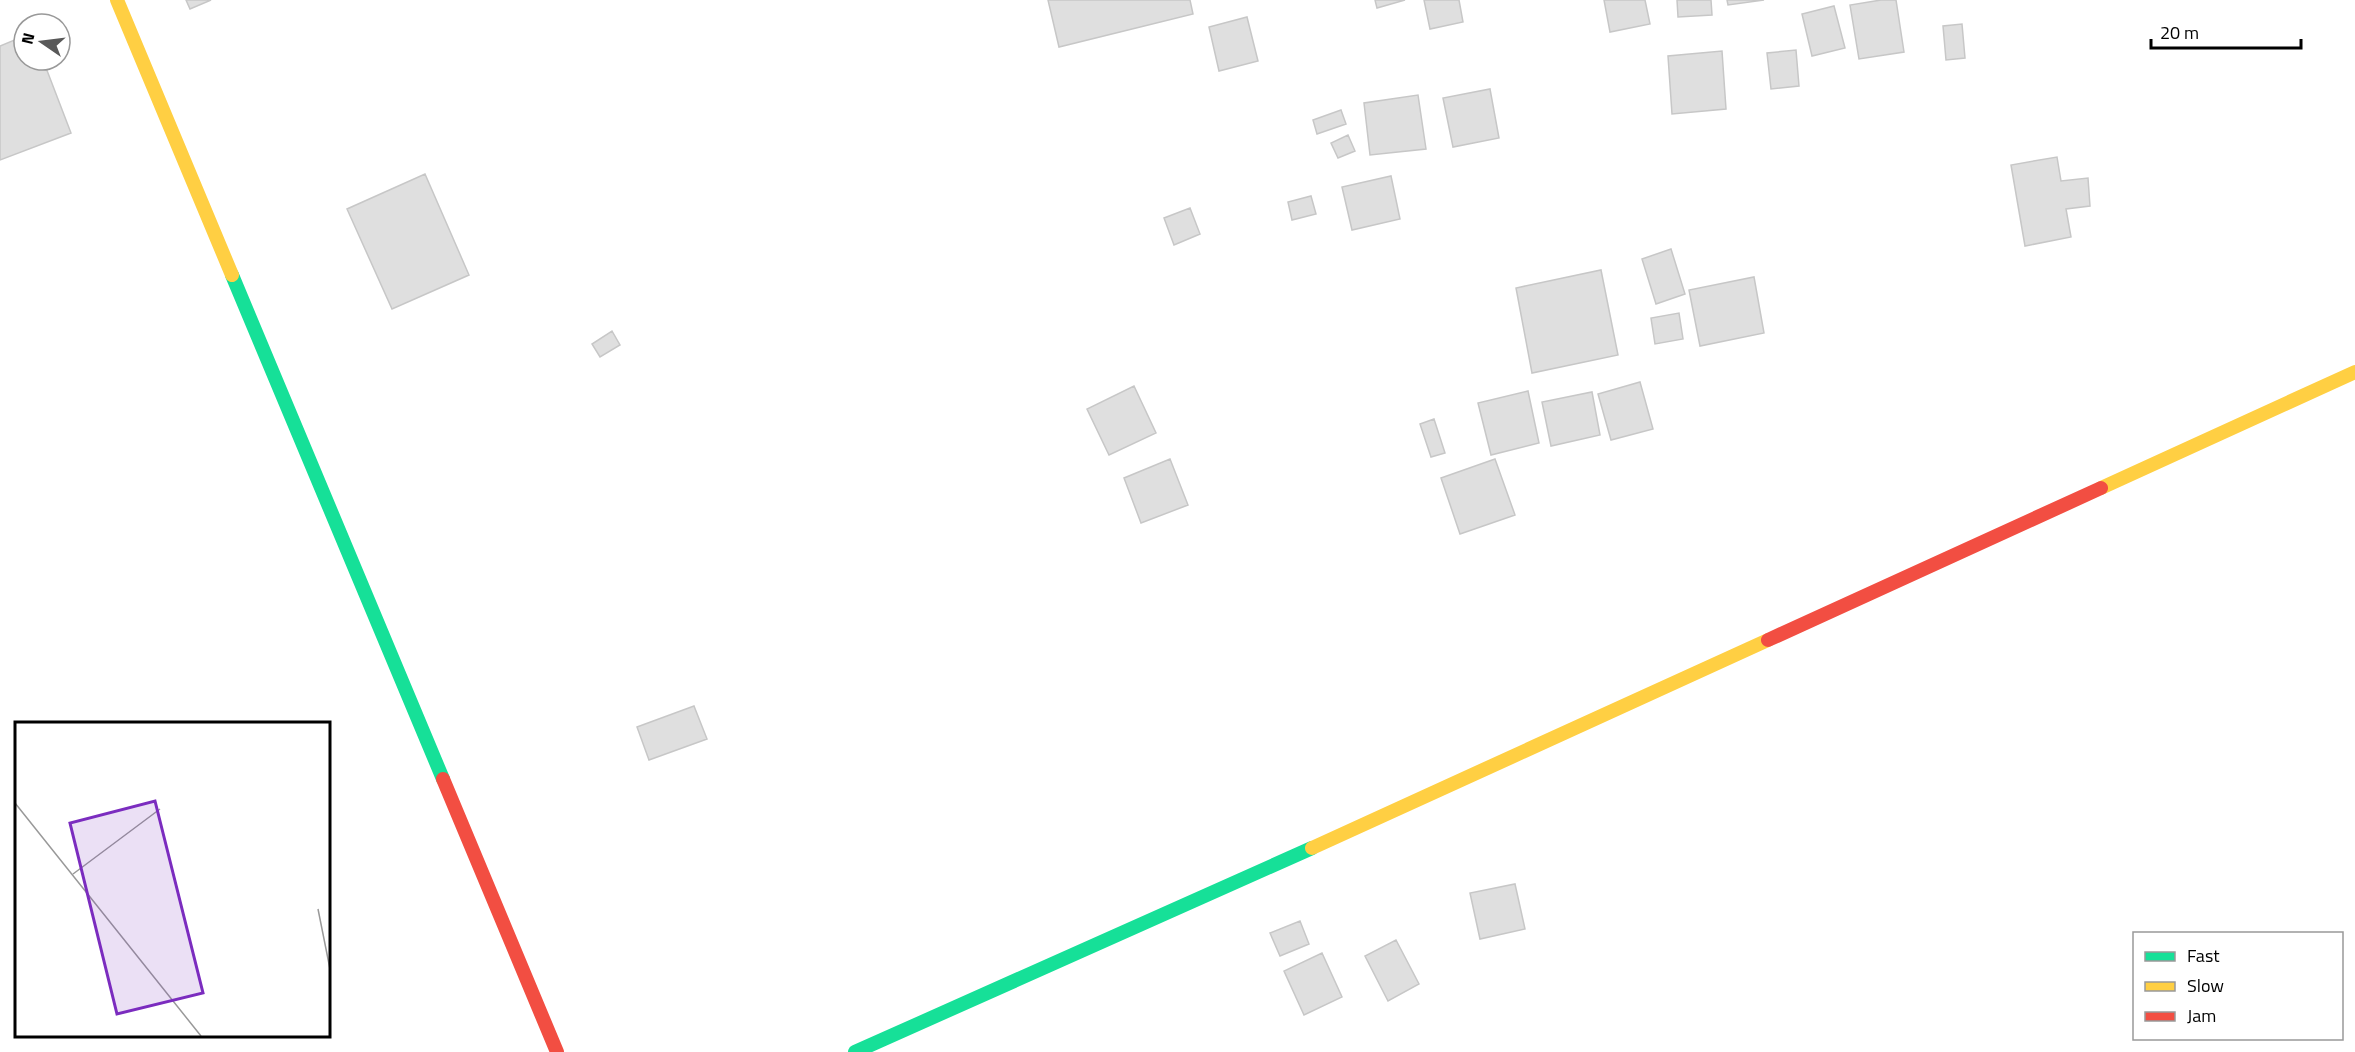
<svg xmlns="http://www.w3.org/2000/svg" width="2355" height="1052" viewBox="0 0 2355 1052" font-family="'Titillium Web',sans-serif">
<rect width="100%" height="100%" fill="#fff"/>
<path fill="#dfdfdf" stroke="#c7c7c7" stroke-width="1.5" d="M186 0H211L190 9Z
M1048 0H1190L1193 14 1059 47Z
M1375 0H1405L1377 8Z
M1424 0H1459L1463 22 1430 29Z
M1604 0H1645L1650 24 1610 32Z
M1677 0H1711L1712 15 1678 17Z
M1727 0H1764L1728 5Z
M1881 0H1896L1904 52 1859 59 1850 5Z
M1834 6 1845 48 1812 56 1802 14Z
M1247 17 1258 61 1219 71 1209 27Z
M1962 24 1965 58 1946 60 1943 26Z
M24 36V60H43L71 133 0 160V46Z
M24 36V60H43L71 133 0 160V46Z
M1796 50 1799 86 1771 89 1767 53Z
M1722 51 1726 109 1672 114 1668 56Z
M1490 89 1499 138 1453 147 1443 98Z
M1418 95 1426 149 1370 155 1364 103Z
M1341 110 1346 124 1317 134 1313 120Z
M1348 135 1355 151 1338 158 1331 143Z
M2057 157 2061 181 2088 178 2090 206 2066 209 2071 237 2025 246 2011 165Z
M425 174 469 275 392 309 347 209Z
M1391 176 1400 219 1352 230 1342 187Z
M1311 196 1316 214 1292 220 1288 202Z
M1190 208 1200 234 1174 245 1164 218Z
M1671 249 1685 294 1656 304 1642 259Z
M1601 270 1618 355 1532 373 1516 288Z
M1754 277 1764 333 1700 346 1689 290Z
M1679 313 1683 339 1655 344 1651 318Z
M612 331 620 345 600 357 592 344Z
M1640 382 1653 429 1611 440 1598 394Z
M1134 386 1156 433 1109 455 1087 409Z
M1528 391 1539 443 1491 455 1478 403Z
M1592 392 1600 435 1551 446 1542 402Z
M1434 419 1445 453 1431 457 1420 424Z
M1170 459 1188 505 1141 523 1124 478Z
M1495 459 1515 515 1460 534 1441 478Z
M694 706 707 739 649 760 637 727Z
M1515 884 1525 929 1480 939 1470 893Z
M1300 921 1309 944 1280 956 1270 933Z
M1396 940 1419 984 1388 1001 1365 956Z
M1322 953 1342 997 1304 1015 1284 971Z"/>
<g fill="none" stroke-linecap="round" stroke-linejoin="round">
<path stroke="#16e098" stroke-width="14" d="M232 275 443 779
M855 1052 1312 848"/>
<path stroke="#ffcf43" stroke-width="14" d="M117 0 232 275
M2101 488 2355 372
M1312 848 1768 640"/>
<path stroke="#f24e42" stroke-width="14" d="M1768 640 2101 488
M443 779 557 1052"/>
</g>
<g transform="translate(15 722)">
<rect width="315" height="315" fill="#fff"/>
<path fill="none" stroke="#999" stroke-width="1.5" d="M0 81 186 314M58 152 145 87M303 187 315 247"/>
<path fill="#7b2cbf" fill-opacity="0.15" stroke="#7b2cbf" stroke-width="3" d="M140 79 188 271 102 292 55 101Z"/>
<rect width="315" height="315" fill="none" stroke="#000" stroke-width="3"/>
</g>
<rect x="2133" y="932" width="210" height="108" fill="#ffffff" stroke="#999999" stroke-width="1.5"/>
<rect x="2145" y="952" width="30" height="9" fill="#16e098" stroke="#999999" stroke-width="1.5"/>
<text x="2187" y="962" font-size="18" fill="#000000">Fast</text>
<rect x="2145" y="982" width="30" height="9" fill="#ffcf43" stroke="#999999" stroke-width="1.5"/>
<text x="2187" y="992" font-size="18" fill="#000000">Slow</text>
<rect x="2145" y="1012" width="30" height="9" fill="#f24e42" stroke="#999999" stroke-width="1.5"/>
<text x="2187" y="1022" font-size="18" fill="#000000">Jam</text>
<g transform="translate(42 42) rotate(284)"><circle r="28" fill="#ffffff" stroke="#999999" stroke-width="1.5"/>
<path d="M0-4.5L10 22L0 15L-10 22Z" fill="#595959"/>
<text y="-9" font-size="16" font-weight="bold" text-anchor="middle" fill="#000000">N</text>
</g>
<path d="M2151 39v9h150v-9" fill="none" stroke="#000000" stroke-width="3"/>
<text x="2160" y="39" font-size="18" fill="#000000" stroke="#ffffff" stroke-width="4.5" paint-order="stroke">20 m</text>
</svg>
